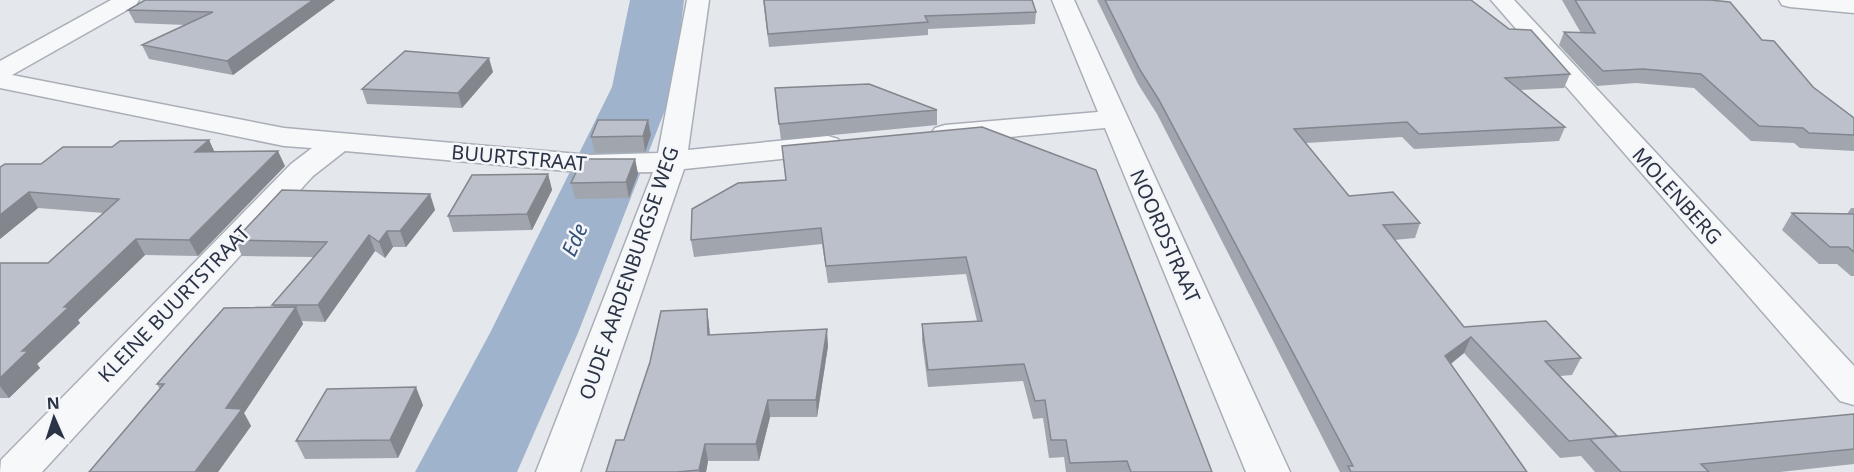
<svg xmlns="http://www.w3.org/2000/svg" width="1854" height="472" viewBox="0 0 1854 472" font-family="'Noto Sans',sans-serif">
<rect width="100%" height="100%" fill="#e4e7ec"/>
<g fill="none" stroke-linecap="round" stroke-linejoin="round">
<path fill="#9fb4cc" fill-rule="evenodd" d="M630 0H684L674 87 578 333 517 472H415L490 333 612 87Z"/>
<g stroke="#a9aeb7" stroke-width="3">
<path id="minor" d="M111 0H139L136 5 12 75 284 128 590 155 658 153 687 0H709L688 150 828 136 838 139 842 145 838 151 828 154 684 169 580 472H536L653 172 590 173 345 151 313 176 42 472H0L1 460 291 164 312 148 284 146 0 88V61Z
M1052 0H1074L1290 472H1246L1105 128 945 143 935 140 931 134 935 128 945 125 1098 112Z
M1491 0H1514L1854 366V405L1840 401Z
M1779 0H1854V13L1790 7 1782 5Z"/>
</g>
<use href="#minor" fill="#f7f8fa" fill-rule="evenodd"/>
</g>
<path fill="#a1a5ae" d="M335 0 233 75 149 59 142 45 186 25 135 23 128 10Z
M763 0 1036 12 1035 24 928 29V35L769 47Z
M1097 0H1471L1570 74 1564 88 1521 90 1565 127 1559 141 1414 149 1402 137 1306 143 1349 196 1420 223 1415 238 1394 240 1464 327 1581 358 1572 375 1560 376 1617 436 1854 414V464L1780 472H1595L1581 456 1560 458 1464 353 1451 364 1527 472H1340L1157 114 1138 84Z
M1562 0H1710L1762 40 1813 87 1854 118V151L1800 148 1794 143 1751 141 1694 88 1636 83 1597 86 1559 45 1564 32 1581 33Z
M493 72 462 108 367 104 362 89Z
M776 102 937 110V125L781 140Z
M982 127 1212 472H1066L1064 457 1049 458 1043 418 1033 419 1023 381 928 387 922 341V324L977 321 966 274 828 283 822 244 694 257 691 240 786 180 782 146Z
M651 135 645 152 595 153 591 137Z
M209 140 214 152 285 166 198 256 145 255 78 320 80 323 37 364 40 368 9 398H0V263H48L104 213 38 208 0 239 41 164 112 147Z
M635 159 638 174 629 198 575 199 571 183Z
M548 174 552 190 532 230 453 232 448 216Z
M430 194 435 210 406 247H393L385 258 375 251 325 322 302 321 303 324 244 413 251 426 218 472H89L160 389 157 384 274 307 272 305 313 257 242 256 235 240Z
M1851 208H1854V276H1851L1837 264H1819L1782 230 1792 213 1847 214Z
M707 309 710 335 828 346 817 417H770L759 461H708L706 472H606L624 440Z
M423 405 398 458 305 459 296 441Z"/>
<path fill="#83868d" d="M313 0H335L233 75 227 61Z
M489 58 493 72 462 108 458 93Z
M648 120 651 135 645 152 643 136Z
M209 140 216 155 195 152Z
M278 151 285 166 198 256 189 240Z
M635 159 638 174 629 198 626 182Z
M548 174 552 190 532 230 527 214Z
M29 192 38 208 0 239V215Z
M430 194 435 210 406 247 400 231Z
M387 231 393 247 385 258 379 242Z
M369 235 375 251 325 322 318 305Z
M136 239 145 255 78 320 80 323 37 364 40 368 9 398 0 386V378L22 351 64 307Z
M296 307 303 324 244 413 251 426 218 472H195L226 408Z
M707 309 709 325 711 351 708 335Z
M827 329 828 346 817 417 816 400Z
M1471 337 1464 353 1439 373 1445 356Z
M416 387 423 405 398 458 390 440Z
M768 400 770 417 759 461 756 444Z
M705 444 708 461 706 472H699Z"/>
<path fill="#bbc0ca" stroke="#83868d" stroke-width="1.5" d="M145 0H313L227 61 142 45 213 12 128 10Z
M764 0H1032L1036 12 925 16 928 22 768 34Z
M1105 0H1471L1509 29 1531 30 1570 74 1505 78 1565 127 1419 134 1407 122 1294 129 1349 196 1393 192 1420 223 1383 225 1464 327 1546 321 1581 358 1545 361 1617 436 1569 441 1471 337 1445 356 1527 472H1351L1348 466H1353L1159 100 1140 70Z
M1575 0H1710L1730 2 1762 40 1774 41 1813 87 1854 118V135L1809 133 1803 128 1759 126 1701 74 1643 69 1603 71 1564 32 1595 33Z
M405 51 489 58 458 93 362 89Z
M869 84 937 110 779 124 775 88Z
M598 120H648L643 136 591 137Z
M982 127 1096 170 1212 472H1131L1127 461 1070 463 1066 440H1051L1045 400 1035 401 1024 364 928 370 922 324 982 321 966 257 826 266 821 228 691 240 692 209 738 183 786 180 782 146Z
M209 140 195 152 278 151 189 240 136 239 64 307H69L22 351H28L0 378V263H48L119 199 29 192 0 215V167L5 164H41L63 147H112L120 141Z
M582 159H635L626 182 571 183Z
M548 174 527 214 448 216 472 175Z
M282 190 430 194 400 231H387L379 242 369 235 318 305H272L327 242 235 240Z
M1792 213 1854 214V252L1848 247H1830Z
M296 307 226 408 242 409 195 472H89L164 384H157L224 308Z
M707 309 708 335 827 329 816 400H768L756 444H705L699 470 677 472H606L616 440H624L650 362 661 311Z
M416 387 390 440 296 441 327 389Z
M1854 414V449L1701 464 1709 472H1621L1590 439Z"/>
<g text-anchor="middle" stroke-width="5" stroke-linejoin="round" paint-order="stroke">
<g font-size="20" fill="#2b3445" stroke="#f4f6f9">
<text transform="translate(519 158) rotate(5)" y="7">BUURTSTRAAT</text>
<text transform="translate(1677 196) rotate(48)" y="7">MOLENBERG</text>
<text transform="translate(1165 236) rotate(66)" y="7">NOORDSTRAAT</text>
<text transform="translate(629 273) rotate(-71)" y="7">OUDE AARDENBURGSE WEG</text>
<text transform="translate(174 304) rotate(-46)" y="7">KLEINE BUURTSTRAAT</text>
</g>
<g font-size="21" font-style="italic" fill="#34527a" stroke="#f4f6f9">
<text transform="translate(575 240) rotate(-66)" y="7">Ede</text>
</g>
</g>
<g transform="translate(54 418) rotate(357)" stroke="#f4f6f9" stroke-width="4.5" paint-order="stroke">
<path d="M0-4.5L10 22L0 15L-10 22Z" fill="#2b3445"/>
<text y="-9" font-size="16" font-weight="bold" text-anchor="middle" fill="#2b3445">N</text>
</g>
</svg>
